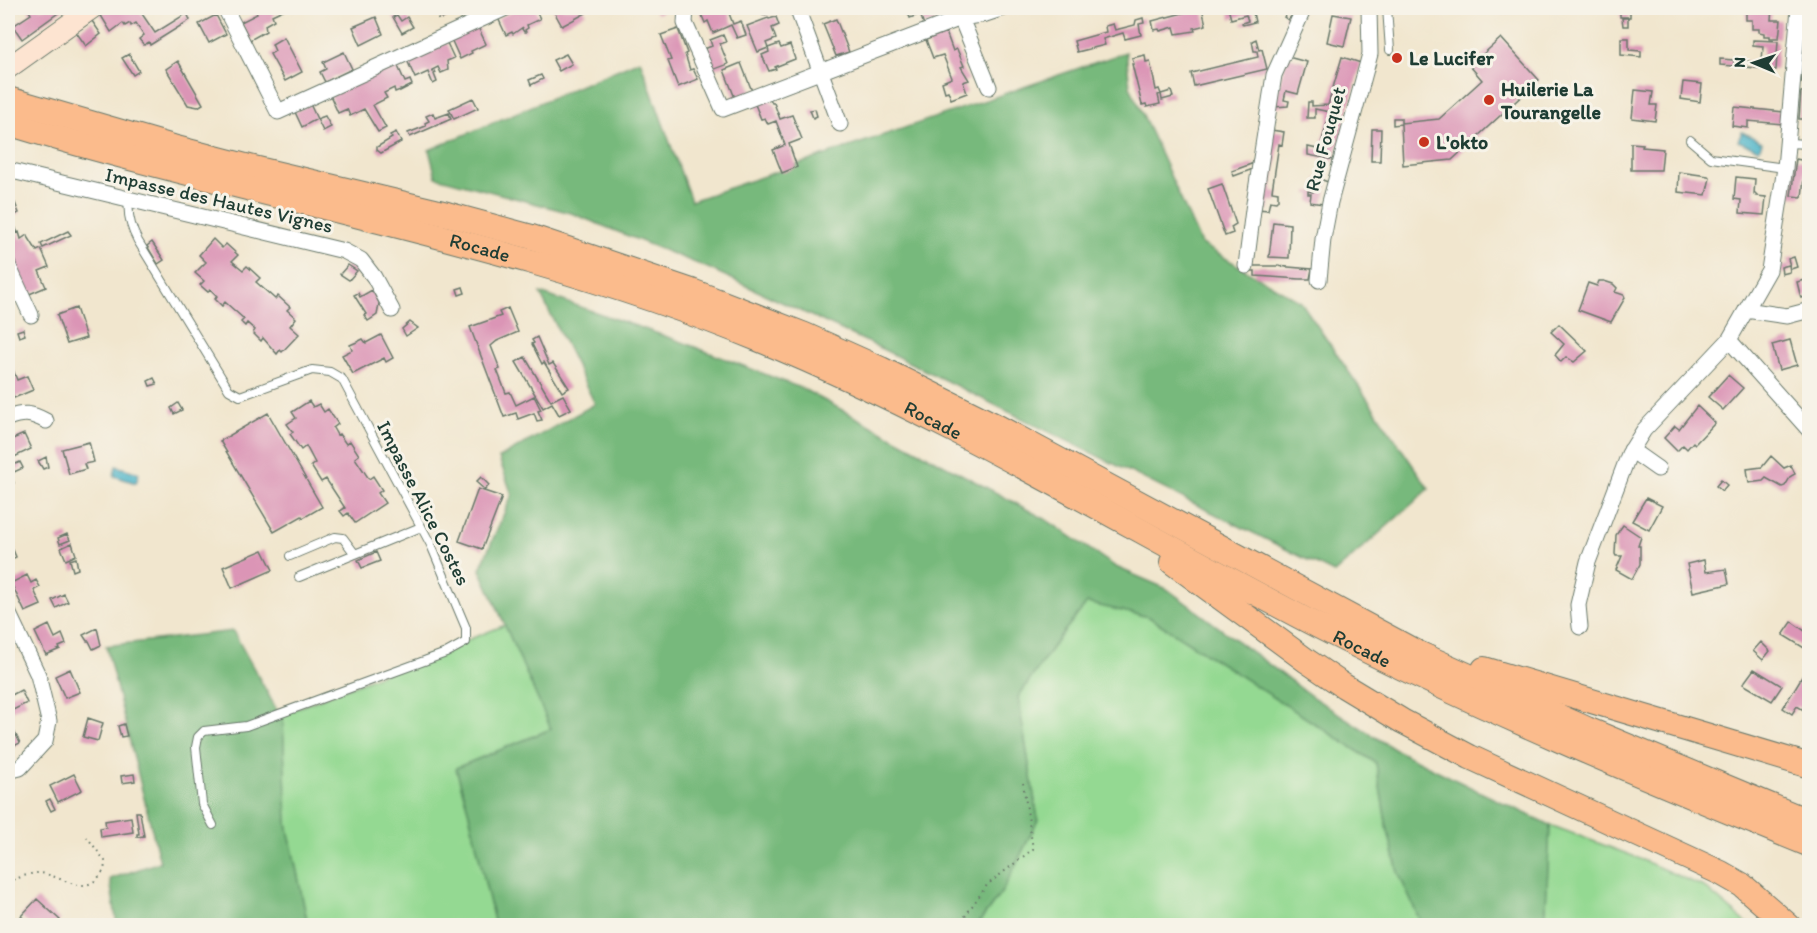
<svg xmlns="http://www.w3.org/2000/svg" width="1817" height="933" viewBox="0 0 1817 933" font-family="Itim,sans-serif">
<rect width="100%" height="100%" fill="#f7f3e8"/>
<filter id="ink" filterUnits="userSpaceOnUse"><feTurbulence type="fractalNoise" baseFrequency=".0167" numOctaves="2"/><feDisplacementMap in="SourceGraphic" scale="12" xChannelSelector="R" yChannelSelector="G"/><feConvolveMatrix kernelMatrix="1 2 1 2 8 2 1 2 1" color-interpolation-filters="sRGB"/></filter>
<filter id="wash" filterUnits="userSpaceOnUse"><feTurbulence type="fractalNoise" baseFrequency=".008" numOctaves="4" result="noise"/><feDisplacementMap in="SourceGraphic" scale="24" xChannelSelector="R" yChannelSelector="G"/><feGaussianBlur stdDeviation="1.35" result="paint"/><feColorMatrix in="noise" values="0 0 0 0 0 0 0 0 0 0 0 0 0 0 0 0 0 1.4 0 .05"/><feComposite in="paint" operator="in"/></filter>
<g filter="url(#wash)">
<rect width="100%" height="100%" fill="#f1e6ce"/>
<path fill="#94d992" stroke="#5a8b63" stroke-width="1.5" d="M1087 603 1149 617 1376 763 1386 822 1398 872 1422 925 977 926 1003 890 1038 820 1018 697 1061 635Z
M505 625 551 729 456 768 469 813 495 925H308L287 824 283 721 280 715Z
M1550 825 1633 856 1704 887 1749 925 1545 926Z"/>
<path fill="#77b97c" stroke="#4b7b58" stroke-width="1.5" d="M1126 52 1130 86 1201 244 1301 302 1429 489 1334 573 876 346 708 268 571 213 436 177 429 150 640 60 691 201Z
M540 293 682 342 803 389 1045 519 1116 567 1167 589 1314 698 1394 749 1480 792 1550 825 1545 925H1422L1398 872 1386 822 1376 763 1149 617 1087 603 1061 635 1018 697 1038 820 1003 890 977 925H495L469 813 456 768 551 729 480 569 512 495 499 458 595 404Z
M233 631 283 721 287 824 308 925H117L110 879 160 862 106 646Z"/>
<path fill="#4ab3c8" stroke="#34787e" stroke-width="1.5" d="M1742 132 1762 142 1759 149 1738 141Z
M116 466 139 473 136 483 114 476Z"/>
<g id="blocks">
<path fill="#db95b6" d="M30 8H65L22 39 13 26 31 14 28 9Z
M110 8H138L155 33 187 13 190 20 150 45 149 42 144 45 139 39 144 35 136 23 131 26 130 23 125 26 123 23 111 32 100 14Z
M254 8H287L272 15 274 20 265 25 266 31 250 40 241 22 257 14Z
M436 8H444L448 16 442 19Z
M521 8H535L540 19 527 25 528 28 525 30 526 32H524L522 29 523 27 513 34 512 32 506 35 498 18Z
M552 8H583L586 13 562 26Z
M653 8H668L657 14Z
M704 8H727L733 24 741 21 746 35 737 38 731 25 713 33 708 21 705 23 699 9Z
M761 8H777L778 11 763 15Z
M906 8H934L939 20 924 25 920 14 910 18Z
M1202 8 1206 25 1194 28 1195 31 1176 34 1174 27 1160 31 1159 29 1154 30 1152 21Z
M1228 8H1252L1255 22 1243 25 1242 23 1248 21 1246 15 1231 19Z
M1500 8H1510L1511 12 1502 14Z
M1620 8H1630V17H1620Z
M1744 8H1772L1771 20H1781L1779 38H1770V36H1764V33L1759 32V29H1752V20H1746V11H1744Z
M1807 8H1809V19H1806Z
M1290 9 1295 12 1288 20 1284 17Z
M1333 14 1351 17 1344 46 1327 42Z
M216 15 226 34 209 43 199 24Z
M397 15 401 21 407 17 413 27 402 33 393 17Z
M376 17 383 34 361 45 353 27Z
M776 17 779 25 772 28 776 39 766 43 768 48 758 52 747 26 768 18 769 19Z
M1143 18 1144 23 1139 24 1141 35 1125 39 1123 33 1103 39 1105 45 1077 52 1074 41 1106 32 1105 26 1113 24 1115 30 1135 25 1136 20Z
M1622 18H1628V26H1623Z
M836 19 849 52 836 56 823 24Z
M92 21 101 34 86 46 76 32Z
M478 27 486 44 471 51 472 53 460 59 451 39Z
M678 29 687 53 685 54 690 70 693 69 698 79 678 87 668 61 671 60 661 35Z
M946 32 953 51 957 49 964 66 961 67 969 80 963 82 967 93 951 99 948 91 945 92 942 82 952 78 943 55 933 58 926 40Z
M723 35 726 42 720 44 728 64 712 70 704 49 712 46 710 40Z
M284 37 302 72 285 81 270 54 275 51 272 44Z
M1501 38 1539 80 1452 160 1403 165 1401 124 1393 125V118H1401V123L1439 119 1482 80 1470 66Z
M1621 38H1629V50L1641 51V57L1621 55Z
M1256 39 1259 50 1262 49 1267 69 1194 86 1191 73 1258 57 1257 51H1254L1252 41Z
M1804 39H1809V80L1802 82 1801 71Z
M1753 40 1778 41 1776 70 1746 67V61L1762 63 1763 46 1753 45Z
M447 43 454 58 447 61 448 70 441 73 438 67 432 70 433 72 435 71 436 73 434 74 437 82 433 84 428 72 415 78 407 60Z
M779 44 781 48 790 45 795 59 775 67 776 69 769 71 762 55 769 52 768 48Z
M344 52 352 69 325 82 320 72 326 69 323 62Z
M129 54 139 71 133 75 122 58Z
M566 54 572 64 559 71 553 60Z
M1145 55 1146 62 1150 61 1156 90 1159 89 1161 94 1158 95 1160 104 1147 107 1146 104 1142 105 1132 64H1134L1132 58Z
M1288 57 1307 62 1298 94 1286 91 1284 100 1289 101 1288 106 1274 107 1282 73Z
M1342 57 1361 63 1334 160 1308 155V147L1322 150 1324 141H1322L1330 112 1315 109V118H1307L1308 102H1312V106L1328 105Z
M1720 59 1734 60V66L1720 65Z
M178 61 203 104 198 107 188 105 166 69Z
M741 63 752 91 735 98 724 70Z
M397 64 405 82 410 80 412 85 400 91V90L395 92 394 88 384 93 387 98 373 105 386 128 378 132 364 109 350 116 347 109 338 113 330 95Z
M541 75 543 79 531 85 529 80Z
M1683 82 1702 84 1700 102 1681 99Z
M1635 90 1653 92 1651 105H1657L1655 121 1632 118Z
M1809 90V119H1799L1801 92Z
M1171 91 1173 97 1162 100 1161 94Z
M769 96 772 103H774L780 119 792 115 802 139 789 144 797 167 782 173 773 150 785 145 776 121 768 124 765 118 761 119 754 102Z
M473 98 478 108 454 119 449 109Z
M310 104 317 119 302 127 295 112Z
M1734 107 1784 112 1783 124 1748 121V128L1732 126Z
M815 109 817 116 813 118 810 110Z
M433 113 435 118 449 113 451 119 410 137 408 133 426 126 425 123 429 121 426 116Z
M325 116 331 127 323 131 317 119Z
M1372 129H1381L1380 161H1371Z
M1271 130 1284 132 1282 145 1279 144 1272 191 1278 192V200L1276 202 1270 201 1268 210 1258 209Z
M396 132 401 142 381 153 377 150V147L392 138 390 135Z
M1631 143 1643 144 1642 147 1663 149 1661 170H1631Z
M1796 159 1806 161 1802 197 1791 196Z
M1254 163 1253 169 1234 176 1232 171Z
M1679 172 1708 176 1710 178 1706 195 1678 192Z
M1736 177 1755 179 1754 194 1755 193 1757 195 1756 196 1766 197 1764 215 1740 213 1741 200 1734 199Z
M1317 178 1328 182 1323 204 1310 202 1311 194H1308V191L1313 192Z
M1222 184 1236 224 1231 227 1233 233 1225 236 1208 189Z
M15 203 19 213 11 217 17 231 8 235V207Z
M1273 222 1290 224 1289 258 1269 257Z
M68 231 71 235 43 248 41 244Z
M19 232 21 239 27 235 37 251 41 249 49 267 39 271 46 287 27 295 8 253V237Z
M213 239 222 248 226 244 238 255 232 261 243 270 247 266 260 278 256 282 275 299 278 296 290 307 287 310 296 318 290 326 299 334 282 352 280 350 277 354 263 338 261 341 253 333 255 330 247 323 245 326 241 322 244 319 225 302 222 306 215 299 217 296 210 289 208 292 200 285 204 281 195 273 206 262 199 255Z
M152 242 164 260 158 264 147 246Z
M1794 257 1797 267 1791 269 1788 259Z
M348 265 357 271 349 280 340 274Z
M1789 265 1790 272 1782 274 1781 267Z
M1252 266H1276L1312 269 1310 279H1300L1255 276V271H1252Z
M1804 280 1808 296 1801 298 1797 282Z
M1599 281H1604L1613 284 1617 288 1615 292 1624 295 1625 298 1611 322 1578 310 1588 283 1597 286Z
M463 287 465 293 459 295 457 289Z
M372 290 379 303 378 310 377 315 368 321 364 315 366 314 354 295 358 293 360 297Z
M76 308 86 338 67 344 57 315Z
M508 308 518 332 497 341 491 346 500 369 497 370 506 393 510 392 516 405 534 396 541 410 538 411 542 420 537 421 534 413 518 419 516 413 504 417 470 327 501 316 499 312Z
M410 322 418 328 406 336 402 329Z
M1559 324 1587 351 1574 362 1566 357 1561 362 1555 355 1564 344 1551 332Z
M23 329 25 335 19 337 17 331Z
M381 335 393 358 386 362 384 358 353 374 342 355 352 350 350 345 357 342 363 339 366 343Z
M537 337 549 365 553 363 569 388 562 392 544 362 542 364 532 344 534 343 532 340Z
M1790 340 1797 365 1779 370 1772 345Z
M525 357 551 401 563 395 571 409 559 415 552 403 543 408 516 362Z
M12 367 17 380 27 376 33 390 14 398 8 383V369Z
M1728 375 1743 388 1723 410 1708 397Z
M154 378 157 384 150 386 148 381Z
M309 401 313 407 319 404 324 412 328 409 338 424 333 428 337 435 339 434 346 444 350 441 359 455 355 458 369 479 373 476 382 490 378 493 385 503 355 523 348 513 344 516 340 511 345 508 326 479 321 482 311 466 315 463 306 446 301 450 290 434 293 432 287 424 296 418 292 412Z
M178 403 182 410 174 414 171 408Z
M1697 406 1715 423 1695 444 1693 442 1687 449 1683 445 1677 451 1664 438 1675 426 1679 429Z
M268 413 322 507 303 518 302 516 274 532 220 441Z
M24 434 31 449 8 460V441Z
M89 442 94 462 84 464 86 469 69 474 62 449Z
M1771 456 1784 468 1791 465 1795 474 1791 476 1785 486 1782 487 1766 478 1763 481 1749 483 1747 469 1762 467Z
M46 457 48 467 43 469 38 461Z
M20 462 23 468 14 472 11 466Z
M10 473 14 483 8 486V474Z
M481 477 489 485 485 490 476 482Z
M1721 480 1727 485 1722 491 1716 486Z
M478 489 502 497 482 549 459 541Z
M1646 498 1662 506 1649 530 1632 521Z
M1623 525 1641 537 1638 546H1640V564L1632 579 1616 570 1622 556H1616L1615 554 1616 535Z
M67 534 70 540 60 544 58 538Z
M8 538 16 557 8 561Z
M72 543 76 555 66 560 61 548Z
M263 550 273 570 232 588 223 567Z
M376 552 380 561 362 568 358 560Z
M76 558 78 569 73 571 70 560Z
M1704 560 1706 572 1726 569 1729 584 1693 592 1687 564Z
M27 575 31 583 36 580 40 587 34 590 41 605 25 612 11 583Z
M64 594 68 602 56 608 52 600Z
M1792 622 1809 634V651L1783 635Z
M49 625 55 638 62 634 66 644 59 647 60 649 46 655 35 632Z
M97 628 101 645 93 649 89 641H87L83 635Z
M1761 642 1770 651 1763 660 1753 651Z
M1809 665V711L1808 710 1807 712 1797 706 1792 714 1783 708Z
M70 669 80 692 65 698 55 676Z
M1754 669 1782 686 1772 701 1743 684Z
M21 690 27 703 9 712 8 697Z
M88 718 103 723 98 741 83 737Z
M124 724 127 736 121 737 118 726Z
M13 729 20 743 8 749V731Z
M74 774 82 790 58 802 50 786Z
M134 774 135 781 122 783 121 776Z
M50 799 55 809 51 811 46 801Z
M136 812H140L144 836 137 837V834H139Z
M131 817 133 832 101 837 100 828 106 827 105 821Z
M37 899 60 920 54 926H31L21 916Z"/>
</g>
</g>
<g filter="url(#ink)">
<use href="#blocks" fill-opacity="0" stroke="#68786a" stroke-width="1.5"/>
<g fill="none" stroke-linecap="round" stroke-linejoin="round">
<g stroke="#68786a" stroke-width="10">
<path id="service" d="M1387 8 1390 50
M1690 140 1711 158 1785 168
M1787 143 1810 144
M129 200C127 215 131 228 138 241L229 390 240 396 312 370 330 372 342 379 431 545 466 628V642L446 653 246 726 204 731 198 737 196 747 202 804 213 825
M290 556 335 537 343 538 355 554
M299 577 421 527"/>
</g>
<g stroke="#68786a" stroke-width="17">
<path id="minor" d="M225 8 278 112 506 8
M686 8 685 23 723 109 961 18 957 8
M797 8 840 124
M989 87 961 18 986 14 1004 8
M8 170 344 251 361 260 374 277 392 310
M8 265 31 315
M1246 266 1253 210 1274 75 1304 8
M1319 280 1323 239 1330 202 1370 54 1369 8
M1746 310 1787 316 1810 310
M1729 340 1810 431
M8 418C23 412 31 413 46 421
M1631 450 1658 469
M8 612 38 675 49 721 45 741 20 768 8 771
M1580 627 1578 605 1588 562 1629 454 1644 430 1729 340 1769 270 1785 168 1799 8"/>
</g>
<g stroke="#68786a" stroke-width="23">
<path id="secondary" d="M8 68 92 8"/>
</g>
<g stroke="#68786a" stroke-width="26">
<g id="trunk">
<path d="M8 99 173 147 250 167 447 214 532 237 692 291 805 335 881 369 996 426 1416 652 1587 729 1810 822"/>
<path id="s1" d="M8 123C257 200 518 240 760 340 953 419 1132 530 1318 626 1478 708 1643 777 1810 845"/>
<path d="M1172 562 1307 661 1344 686 1402 721 1470 757 1721 873 1742 885 1789 926"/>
<path d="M1484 669 1810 766"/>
</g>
</g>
<path stroke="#68786a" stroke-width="2" stroke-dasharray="1.5 4.5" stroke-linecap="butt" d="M432 8 439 21
M8 883C17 878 29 873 39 873 59 874 81 896 98 878 103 872 105 870 105 861L87 837
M958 926 987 885 1033 849 1023 783"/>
<use href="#service" stroke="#fff" stroke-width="8"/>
<use href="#minor" stroke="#fff" stroke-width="15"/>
<use href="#secondary" stroke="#fde4d1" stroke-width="21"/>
<use href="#trunk" stroke="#fbbb8c" stroke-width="24"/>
</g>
</g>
<g fill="#c8321e" stroke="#f7f3e8" stroke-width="2">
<circle cx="1397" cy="58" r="6"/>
<circle cx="1489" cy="100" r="6"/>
<circle cx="1424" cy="142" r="6"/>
</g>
<g text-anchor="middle" stroke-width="6" stroke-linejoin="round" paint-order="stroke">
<g font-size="20" font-weight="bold" fill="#1f3d34" stroke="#f7f3e8" text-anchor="start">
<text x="1409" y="65">Le Lucifer</text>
<text x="1501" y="96">Huilerie La<tspan x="1501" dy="23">Tourangelle</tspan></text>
<text x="1436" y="149">L'okto</text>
</g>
<g font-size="20" fill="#1f3d34" stroke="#f7f3e8">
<text transform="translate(1325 139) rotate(-75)" y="7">Rue Fouquet</text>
<text transform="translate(219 200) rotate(13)" y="7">Impasse des Hautes Vignes</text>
<text dy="7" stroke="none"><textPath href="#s1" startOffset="488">Rocade</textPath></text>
<text dy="7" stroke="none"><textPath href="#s1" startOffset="974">Rocade</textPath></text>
<text transform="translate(424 503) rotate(63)" y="7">Impasse Alice Costes</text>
<text dy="7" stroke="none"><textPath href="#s1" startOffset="1460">Rocade</textPath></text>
</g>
</g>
<rect width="1817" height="933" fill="none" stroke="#f7f3e8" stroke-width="30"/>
<g transform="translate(1754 63) rotate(272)" stroke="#f7f3e8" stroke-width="4.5" paint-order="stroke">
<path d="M0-4.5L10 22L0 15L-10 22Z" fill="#1f3d34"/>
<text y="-9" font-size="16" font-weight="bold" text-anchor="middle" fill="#1f3d34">N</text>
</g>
</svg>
